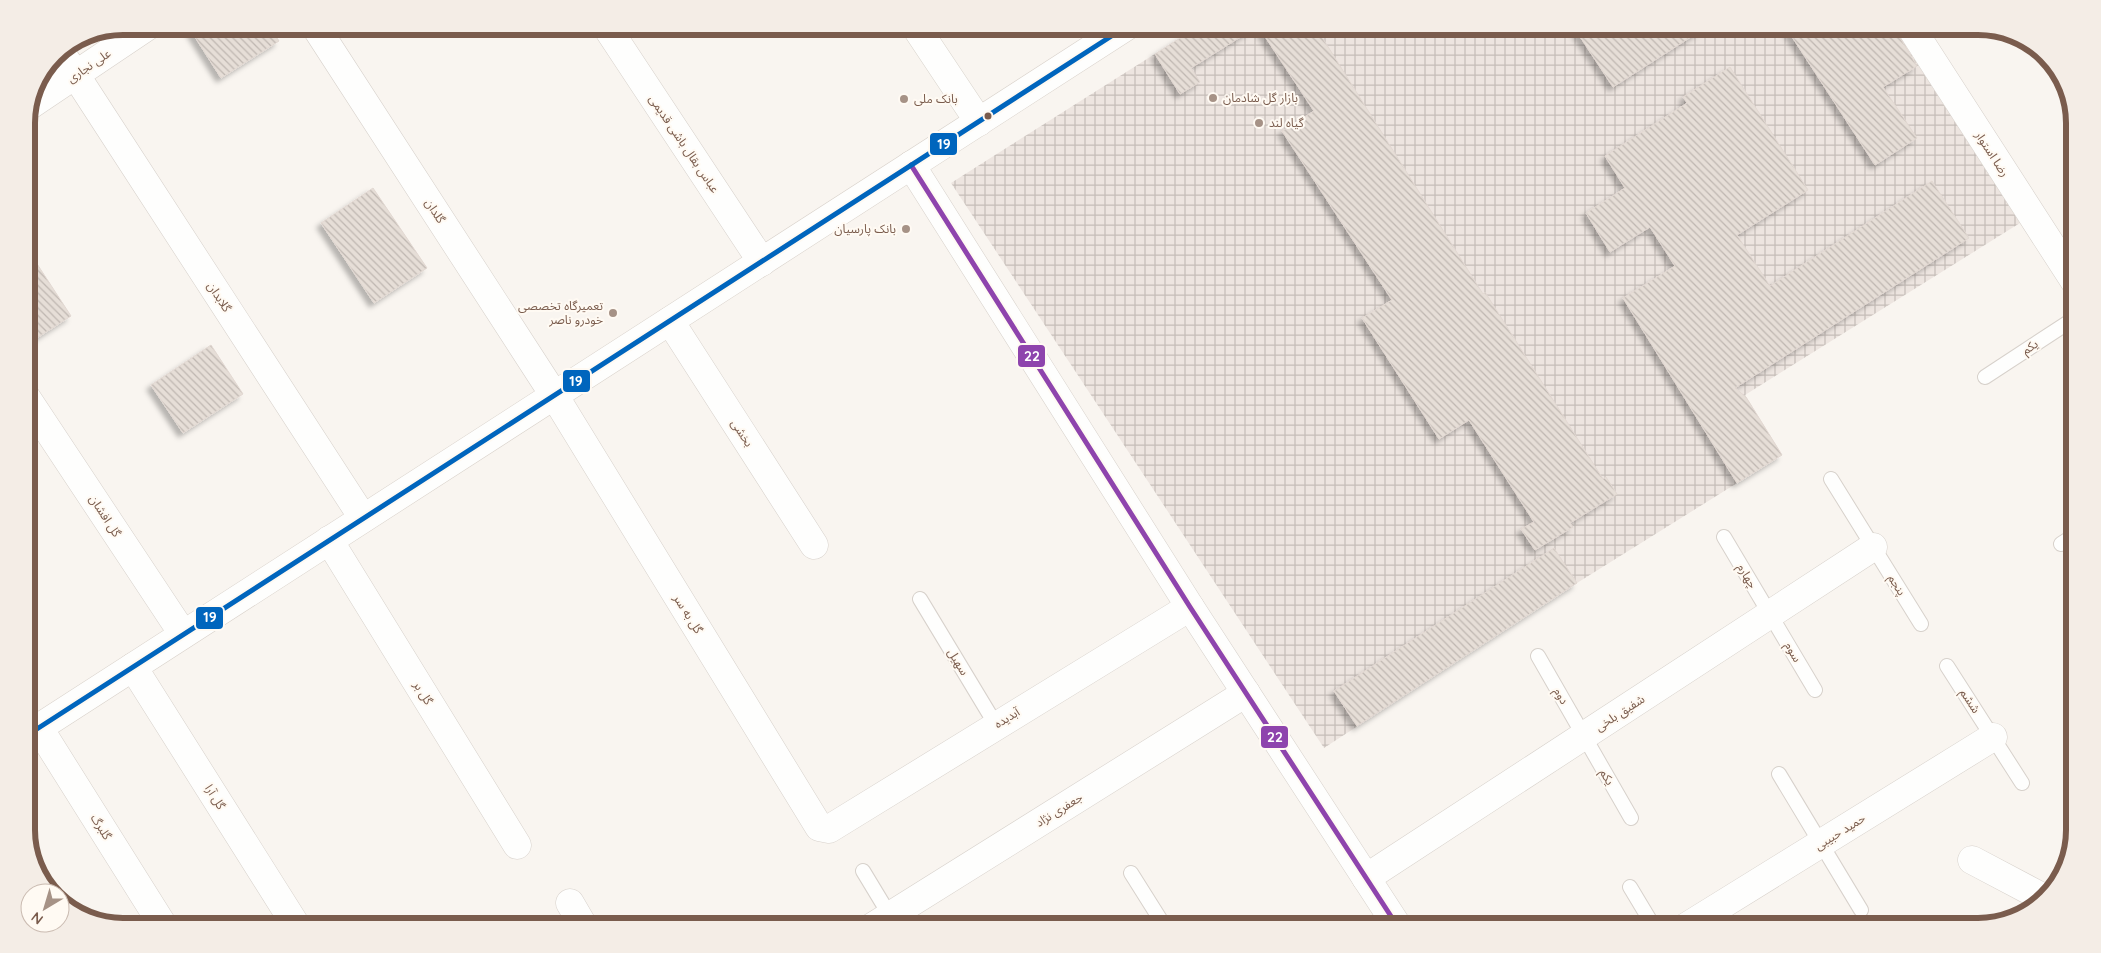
<svg xmlns="http://www.w3.org/2000/svg" width="2101" height="953" viewBox="0 0 2101 953" font-family="Quicksand,'Noto Sans Arabic',sans-serif">
<defs>
<pattern id="industrial-grid" width="8" height="8" patternUnits="userSpaceOnUse" patternTransform="scale(1.25)"><rect width="8" height="8" fill="#ede5e0"/><path d="M0 4h8M4 0v8" fill="none" stroke="#c5bdb8"/></pattern>
<pattern id="building-back-hatch" width="6" height="6" patternUnits="userSpaceOnUse" patternTransform="scale(1.25)"><rect width="6" height="6" fill="#e6ded7"/><path d="M-1 5l2 2M0 0l6 6M5-1l2 2" fill="none" stroke="#bfb7b1"/></pattern>
<filter id="shadow"><feDropShadow dx="-4.5" dy="4.5" stdDeviation="2.5" flood-color="#0004"/></filter>
</defs>
<rect width="100%" height="100%" fill="#f9f5f0"/>
<path fill="url(#industrial-grid)" d="M1199 26H1893L2020 223 1745 395 1782 455 1577 583 1324 748 951 183Z"/>
<path fill="url(#building-back-hatch)" stroke="#e2d8d2" filter="url(#shadow)" d="M188 26H269L279 41 221 78Z
M1199 26H1258L1191 68 1200 82 1180 94 1155 54Z
M1258 26H1315L1483 294 1485 292 1603 479 1606 477 1617 494 1570 523 1573 527 1535 550 1521 529 1534 522 1469 420 1439 439 1362 318 1392 300 1282 131 1314 111Z
M1573 26H1708L1613 87Z
M1785 26H1893L1917 66 1883 87 1917 138 1875 165Z
M1730 67 1808 190 1737 235 1770 286 1932 181 1969 238 1735 388 1746 397 1782 455 1737 483 1623 298 1675 266 1650 227 1610 252 1586 213 1625 188 1605 156 1687 103 1683 97Z
M373 188 427 268 374 303 321 223Z
M26 247 71 316 26 345Z
M211 345 243 394 183 433 151 385Z
M1554 548 1577 583 1357 726 1334 691Z"/>
<g fill="none" stroke-linecap="round" stroke-linejoin="round">
<g stroke="#d7d1cb" stroke-width="16">
<path id="service" d="M1985 377 2075 318
M1831 479 1921 624
M1724 537 1815 690
M2061 544 2075 535
M920 599 996 725
M1538 656 1631 818
M1947 666 2022 783
M1779 774 1861 910
M863 871 892 919
M1131 873 1165 927
M1630 887 1654 927"/>
</g>
<g stroke="#d7d1cb" stroke-width="29">
<path id="minor" d="M315 26 554 395 819 827 829 829 1190 607
M606 26 762 262
M915 26 979 122
M60 51 363 518
M29 106 148 26
M670 321 814 545
M26 397 183 634
M329 540 517 845
M133 667 297 927
M39 728 164 927
M1972 860 2042 897
M1366 878 1873 547
M570 903 584 927
M872 927 1246 693
M1686 927 1993 737"/>
</g>
<g stroke="#d7d1cb" stroke-width="29">
<path id="tertiary" d="M1910 26 2075 282
M911 165 1190 607 1398 927"/>
</g>
<g stroke="#d9d2cb" stroke-width="29">
<path id="secondary" d="M26 736 1127 26"/>
</g>
<use href="#service" stroke="#fefefd" stroke-width="14"/>
<use href="#minor" stroke="#fefefd" stroke-width="28"/>
<use href="#tertiary" stroke="#fefefd" stroke-width="28"/>
<use href="#secondary" stroke="#fefefd" stroke-width="28"/>
<g stroke="#fffaf3" stroke-width="9">
<path id="bus-1" d="M911 165 1190 607 1398 927"/>
</g>
<g stroke="#fffaf3" stroke-width="9">
<path id="bus-2" d="M26 736 1127 26"/>
</g>
<use href="#bus-1" stroke="#8e44ad" stroke-width="5"/>
<use href="#bus-2" stroke="#0065bd" stroke-width="5"/>
</g>
<g fill="#a69286" stroke="#fffaf3" stroke-width="2">
<circle cx="1213" cy="98" r="5"/>
<circle cx="904" cy="99" r="5"/>
<circle cx="1259" cy="123" r="5"/>
<circle cx="906" cy="229" r="5"/>
<circle cx="613" cy="313" r="5"/>
</g>
<circle fill="#7a5c4d" stroke="#fffaf3" stroke-width="2" cx="988" cy="116" r="4.5"/>
<g text-anchor="middle" stroke-width="4" stroke-linejoin="round" paint-order="stroke">
<g font-size="12" fill="#7a5c4d" stroke="#fffaf3">
<text transform="translate(89 66) rotate(-34)" y="4">علی نجاری</text>
<text transform="translate(684 144) rotate(56)" y="4">عباس بقال باشی قدیمی</text>
<text transform="translate(1992 154) rotate(57)" y="4">رضا استوار</text>
<text transform="translate(435 211) rotate(57)" y="4">گلدان</text>
<text transform="translate(219 297) rotate(57)" y="4">گلابدان</text>
<text transform="translate(2030 347) rotate(-34)" y="4">یکم</text>
<text transform="translate(742 433) rotate(57)" y="4">بخشی</text>
<text transform="translate(105 516) rotate(57)" y="4">گل افشان</text>
<text transform="translate(1747 576) rotate(59)" y="4">چهارم</text>
<text transform="translate(1897 585) rotate(58)" y="4">پنجم</text>
<text transform="translate(688 614) rotate(58)" y="4">گل به سر</text>
<text transform="translate(1793 652) rotate(59)" y="4">سوم</text>
<text transform="translate(958 662) rotate(59)" y="4">سهیل</text>
<text transform="translate(423 693) rotate(58)" y="4">گل بر</text>
<text transform="translate(1561 696) rotate(60)" y="4">دوم</text>
<text transform="translate(1970 701) rotate(57)" y="4">ششم</text>
<text transform="translate(1620 713) rotate(-33)" y="4">شفیق بلخی</text>
<text transform="translate(1007 718) rotate(-31)" y="4">آبدیده</text>
<text transform="translate(1607 777) rotate(60)" y="4">یکم</text>
<text transform="translate(215 797) rotate(58)" y="4">گل آرا</text>
<text transform="translate(1059 810) rotate(-32)" y="4">جعفری نژاد</text>
<text transform="translate(101 827) rotate(58)" y="4">گلبرگ</text>
<text transform="translate(1840 832) rotate(-32)" y="4">حمید حبیبی</text>
</g>
<g font-size="12" fill="#7a5c4d" stroke="#fffaf3" text-anchor="start">
<text x="1223" y="102">بازار گل شادمان</text>
<text x="914" y="103">بانک ملی</text>
<text x="1269" y="127">گیاه لند</text>
<text x="896" y="233" text-anchor="end">بانک پارسیان</text>
<text x="603" y="310" text-anchor="end">تعمیرگاه تخصصی<tspan x="603" dy="14">خودرو ناصر</tspan></text>
</g>
</g>
<path d="M0 0H2101V953H0ZM123 35H1978A88 88 0 0 1 2066 123V830A88 88 0 0 1 1978 918H123A88 88 0 0 1 35 830V123A88 88 0 0 1 123 35Z" fill="#f4ede6" fill-rule="evenodd"/>
<path fill="none" stroke="#7a5c4d" stroke-width="6" d="M123 35H1978A88 88 0 0 1 2066 123V830A88 88 0 0 1 1978 918H123A88 88 0 0 1 35 830V123A88 88 0 0 1 123 35Z"/>
<g stroke="#fffaf3" stroke-width="2">
<rect x="929" y="132" width="29" height="24" rx="5" fill="#0065bd"/>
<rect x="1017" y="344" width="29" height="24" rx="5" fill="#8e44ad"/>
<rect x="562" y="369" width="29" height="24" rx="5" fill="#0065bd"/>
<rect x="195" y="606" width="29" height="24" rx="5" fill="#0065bd"/>
<rect x="1260" y="725" width="29" height="24" rx="5" fill="#8e44ad"/>
</g>
<g font-size="14" text-anchor="middle" font-weight="bold" fill="#fff">
<text x="944" y="149">19</text>
<text x="1032" y="361">22</text>
<text x="576" y="386">19</text>
<text x="210" y="622">19</text>
<text x="1275" y="742">22</text>
</g>
<g transform="translate(45 908) rotate(218)"><circle r="24" fill="#fffaf3" stroke="#cabbb1"/>
<path d="M0-4L9 19L0 12L-9 19Z" fill="#a69286"/>
<text y="-8" font-size="14" font-weight="bold" text-anchor="middle" fill="#7a5c4d">N</text>
</g>
</svg>
